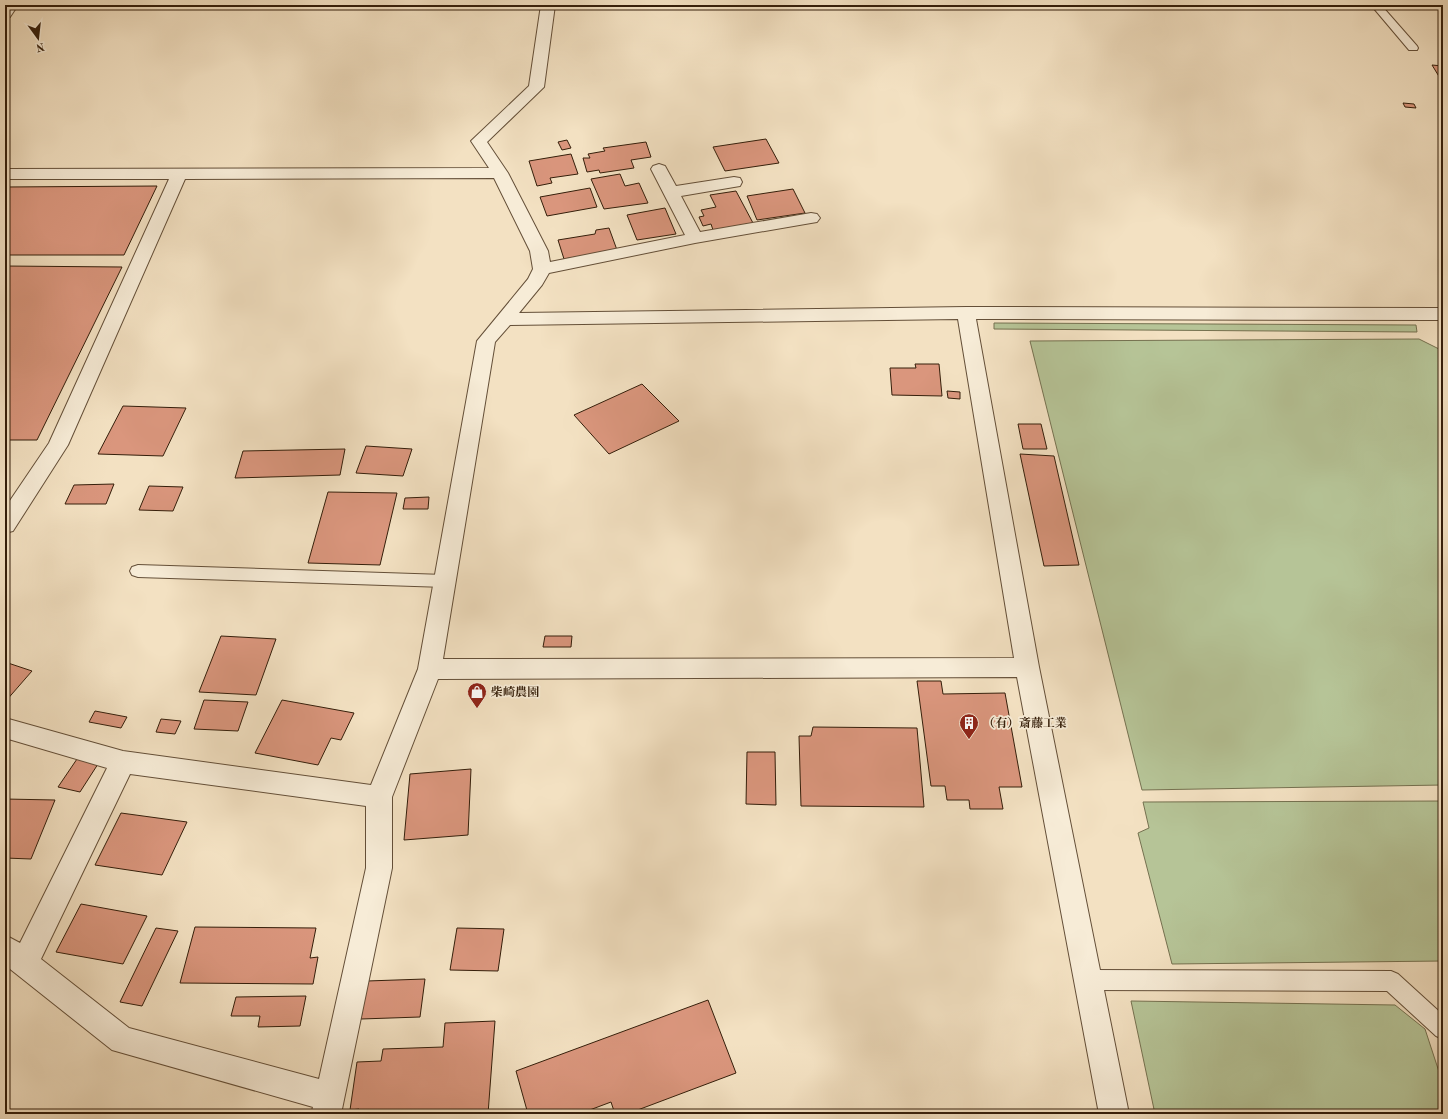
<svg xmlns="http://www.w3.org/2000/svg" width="1448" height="1119" viewBox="0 0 1448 1119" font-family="'Old Standard TT','Noto Serif JP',serif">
<rect width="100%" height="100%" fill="#f3e1c2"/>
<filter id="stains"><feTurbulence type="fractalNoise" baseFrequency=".005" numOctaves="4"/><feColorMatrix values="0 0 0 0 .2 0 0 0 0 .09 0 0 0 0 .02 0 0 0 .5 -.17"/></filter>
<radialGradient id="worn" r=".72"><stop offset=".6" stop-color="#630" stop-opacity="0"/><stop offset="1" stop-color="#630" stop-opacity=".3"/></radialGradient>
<path fill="#b6c497" stroke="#757150" d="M994 323 1416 325 1417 332 994 329Z
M1419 339 1443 351V785L1142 790 1030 341Z
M1443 801V961L1172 964 1138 833 1149 828 1143 802Z
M1131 1001 1395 1005 1425 1029 1443 1084V1114H1155Z"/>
<path fill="#da967d" stroke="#341e0a" d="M1432 65 1443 66V83Z
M1403 103 1414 104 1416 108 1405 107Z
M766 139 779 163 725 171 713 147Z
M567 140 571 148 562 150 558 142Z
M646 142 651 157 631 160 634 168 600 173 599 170 587 172 583 158H590L588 154 605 151 603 148Z
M571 154 578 174 550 178 552 183 537 186 529 161Z
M620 174 625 186 639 183 648 203 604 209 591 179Z
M157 186 124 255H5V187Z
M590 188 597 207 547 216 540 197Z
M793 189 805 213 757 220 747 196Z
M736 191 753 223 713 230 711 224 703 226 699 217 704 216 701 210 716 207 710 195Z
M665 208 676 234 637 240 627 215Z
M609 228 617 250 564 259 558 240 595 234 596 230Z
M5 266 122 267 37 440H5Z
M915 364H939L942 396 892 395 890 368H916Z
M642 384 679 421 609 454 574 415Z
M947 391 960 392V399L948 398Z
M123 406 186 408 163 456 98 454Z
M1018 424H1041L1047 449H1023Z
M366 446 412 449 403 476 356 473Z
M345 449 340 475 235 478 243 451Z
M1020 454 1054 456 1079 565 1044 566Z
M114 484 106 504H65L74 485Z
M149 486 183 487 173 511 139 510Z
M328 492 397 493 380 565 308 563Z
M429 497 428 509H403L405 498Z
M221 636 276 639 256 695 199 692Z
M545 636H572L571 647H543Z
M5 662 32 671 5 702Z
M917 681H941L943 694 1005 693 1022 787H999L1003 809H970L969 800H947L945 786H931Z
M204 700 248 702 238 731 194 729Z
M282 700 354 713 341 740 331 738 318 765 255 753Z
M95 711 127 717 121 728 89 722Z
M161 719 181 721 175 734 156 732Z
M813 727 917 728 924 807 801 806 799 736H811Z
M747 752H775L776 805 746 804Z
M77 759 98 764 80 792 58 787Z
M471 769 468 835 404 840 410 774Z
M5 799 55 800 31 859 5 858Z
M121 813 187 822 162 875 95 865Z
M81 904 147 916 123 964 56 952Z
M195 927 316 928 310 958 318 957 313 984 180 983Z
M156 928 178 931 142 1006 120 1002Z
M457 928 504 929 498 971 450 970Z
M425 979 420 1017 361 1019 367 981Z
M306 996 300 1026 258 1027 260 1016H231L236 997Z
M708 1000 736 1073 627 1114H615L611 1102 579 1114H528L516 1071Z
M495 1021 488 1114H359V1109L350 1110 357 1062 381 1061 383 1049 443 1047 445 1023Z"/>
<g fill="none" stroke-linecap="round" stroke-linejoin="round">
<g stroke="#644f38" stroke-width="2">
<path id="service" d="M1371 5H1381L1417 46 1418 48 1417 50H1409Z
M138 565 445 575 451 577 453 581 451 585 445 587 138 577 132 575 130 571 132 567Z
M1088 970 1391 971 1398 974 1443 1015V1039L1436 1036 1387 991 1088 990 1081 987 1078 980 1081 973Z"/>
</g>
<g stroke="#644f38" stroke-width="2">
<path id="minor" d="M5 5H18L10 17 5 18Z
M541 5H555L544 87 487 142 508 173 548 251 550 262 685 235 651 169 653 166 659 164 665 166 676 186 734 177 740 178 742 182 740 186 734 187 681 196 700 232 811 213 817 214 820 218 817 222 811 223 695 243 549 273 542 285 519 313 966 307 1443 308V320L976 319 1039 667 1129 1114H1099L1017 677 438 679 392 797V868L341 1114H311L313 1107 112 1050 5 965V935L20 943 107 768 5 738V718L123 751 371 785 418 669 477 341 528 279 533 269 530 251 494 178 185 179 68 445 13 531 5 533V508L49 443 169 179H5V169L489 168 471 141 529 86ZM958 319 1014 658 443 659 495 342 510 325ZM130 774 366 806V868L319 1079 129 1028 41 959Z"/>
</g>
<use href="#service" fill="#f7ecd7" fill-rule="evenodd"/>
<use href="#minor" fill="#f7ecd7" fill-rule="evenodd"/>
</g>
<defs>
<g id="shop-pin" transform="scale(1)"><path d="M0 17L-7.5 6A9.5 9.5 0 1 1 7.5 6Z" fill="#8f2418" stroke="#f7ecd7"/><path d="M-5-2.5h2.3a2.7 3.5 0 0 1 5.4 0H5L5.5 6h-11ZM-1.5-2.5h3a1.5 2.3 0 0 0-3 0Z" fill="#fff"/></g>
<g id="building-pin" transform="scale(1)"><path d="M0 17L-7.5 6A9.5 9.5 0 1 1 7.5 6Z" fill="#8f2418" stroke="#f7ecd7"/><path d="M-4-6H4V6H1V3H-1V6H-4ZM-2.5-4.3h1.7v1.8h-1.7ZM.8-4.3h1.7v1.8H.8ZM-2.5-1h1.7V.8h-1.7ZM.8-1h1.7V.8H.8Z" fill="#fff"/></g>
</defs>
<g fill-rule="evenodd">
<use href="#shop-pin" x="477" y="692"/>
<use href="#building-pin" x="969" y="723"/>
</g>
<g text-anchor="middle" stroke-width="3.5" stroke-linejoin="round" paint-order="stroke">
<g font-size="12" font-weight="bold" fill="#341e0a" stroke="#f7ecd7" text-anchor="start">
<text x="491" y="696">柴崎農園</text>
<text x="983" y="727">（有）斎藤工業</text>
</g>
</g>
<rect width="1448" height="1119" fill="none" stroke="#f3e1c2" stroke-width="20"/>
<rect x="6" y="6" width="1436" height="1107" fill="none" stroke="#341e0a" stroke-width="2"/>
<rect x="10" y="10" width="1428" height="1099" fill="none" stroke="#341e0a"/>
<g transform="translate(38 38) rotate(165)" stroke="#f7ecd7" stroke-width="3" paint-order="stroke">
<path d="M0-3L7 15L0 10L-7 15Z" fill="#341e0a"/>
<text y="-6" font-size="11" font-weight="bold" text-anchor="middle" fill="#341e0a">N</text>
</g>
<rect width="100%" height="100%" filter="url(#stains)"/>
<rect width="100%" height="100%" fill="url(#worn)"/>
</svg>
